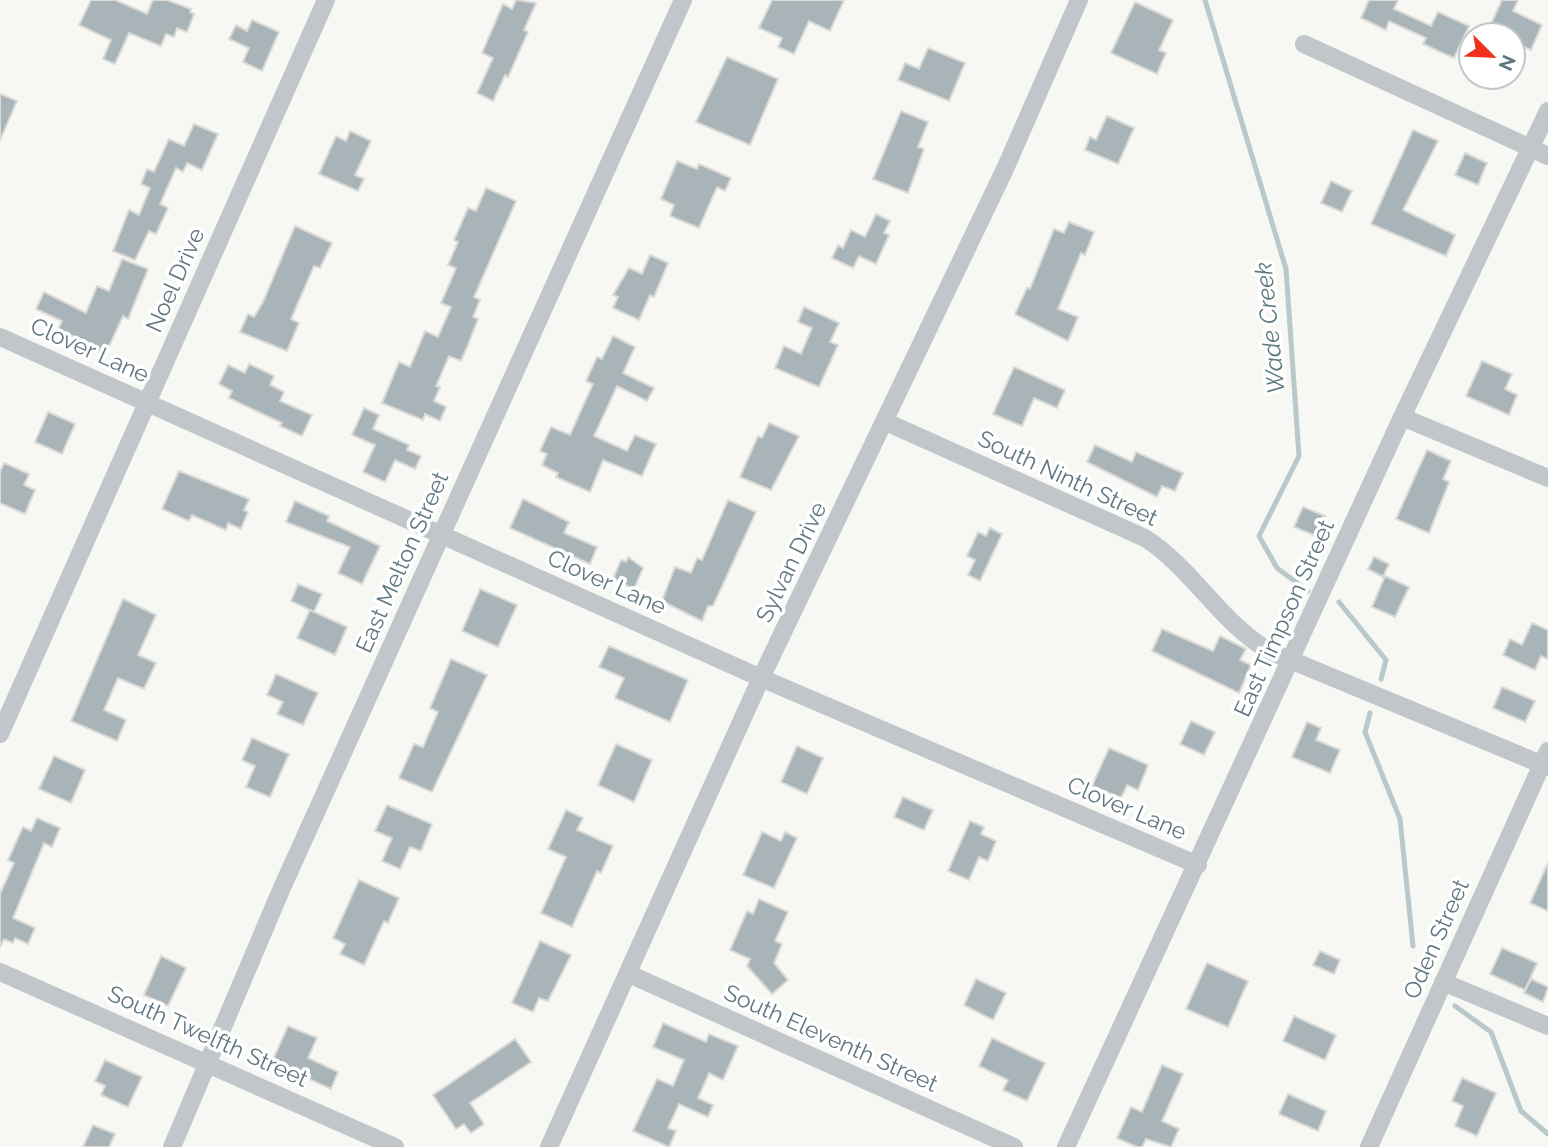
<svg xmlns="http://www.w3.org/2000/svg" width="1548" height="1147" viewBox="0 0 1548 1147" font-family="Raleway,sans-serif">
<rect width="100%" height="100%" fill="#f7f7f4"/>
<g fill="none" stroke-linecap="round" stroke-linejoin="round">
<path stroke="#b8c8cb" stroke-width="5" d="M1205 0 1286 269 1299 456 1259 536 1277 568 1308 591
M1339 602 1386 660 1381 679
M1370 713 1365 732 1400 819 1413 946
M1455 1006 1491 1032 1521 1111 1548 1134"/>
</g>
<path fill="#a8b4b8" stroke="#d9d9d6" stroke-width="2" d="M91 0H115L147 14 153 0H167L191 9 190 12 194 14 187 32 177 28 174 37 166 34 161 46 129 33 115 64 103 59 111 40 79 25Z
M516 0 536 3 524 30 528 32 508 77 505 75 493 101 477 93 493 58 482 53 503 4 512 9Z
M772 0H844L830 31 809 21 794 54 778 47 782 38 759 28Z
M1369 0H1398L1394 9 1431 26 1438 12 1469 26 1454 58 1423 44 1426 38 1389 21 1386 30 1361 18Z
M1502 0H1518L1513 11 1542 25 1531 50 1513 42V35H1486Z
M1135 2 1173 20 1159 50 1166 53 1157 74 1111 53Z
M252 20 279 32 262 71 243 62 249 48 229 39 236 25 247 31Z
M928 48 965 63 949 101 898 80 905 63 919 69Z
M727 57 778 79 750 145 696 122Z
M0 94 17 101 0 140Z
M901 111 928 122 918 147 924 149 908 193 873 179Z
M1107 116 1134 128 1118 164 1085 150 1090 137 1096 140Z
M194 124 218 134 202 170 187 163 183 172 176 168 160 204 168 208 156 234 149 231 135 260 113 251 129 210 139 215 150 188 141 184 147 169 154 172 169 139 184 146Z
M1413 130 1438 141 1403 210 1455 235 1446 256 1371 224Z
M350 131 371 141 355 175 364 179 358 191 319 174 336 136 346 141Z
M1465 153 1487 163 1478 185 1455 175Z
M677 161 697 169 699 164 731 178 725 191 717 187 699 228 670 216 674 205 661 199Z
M1331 181 1352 191 1342 212 1321 203Z
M486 188 516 201 474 297 480 300 473 317 478 319 467 347 461 361 449 356 436 386 440 387 434 401 446 407 440 421 425 414 423 420 382 403 399 362 410 367 425 331 438 337 451 307 441 303 456 268 448 265 458 242 454 240 468 208 476 211Z
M876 214 890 221 884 233 889 235 876 264 859 256 853 268 832 258 838 245 843 248 851 230 865 237Z
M1069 222 1094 232 1085 255 1081 253 1058 309 1078 317 1068 341 1015 314 1027 288 1030 289 1054 229 1064 233Z
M295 226 332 243 320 268 314 266 291 319 299 323 287 351 240 332 248 314 254 317 263 302Z
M650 255 668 263 654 297 650 295 639 320 613 308 618 297 613 295 629 268 642 274Z
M122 259 148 269 128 319 123 316 105 355 91 349 93 345 58 330 62 321 36 309 44 292 86 313 97 286 109 291Z
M804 307 839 323 830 342 838 345 819 387 775 368 784 346 801 354 812 328 798 322Z
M613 336 635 347 623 373 654 388 647 401 617 386 594 436 627 451 635 435 656 444 642 476 603 460 590 492 556 477 558 473 542 465 547 454 540 451 551 427 570 435 593 384 586 381 597 357 602 359Z
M1482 361 1512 374 1505 389 1517 395 1509 415 1466 396Z
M249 364 274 376 270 385 284 392 280 401 312 415 302 436 280 426 282 423 229 398 232 391 219 384 228 365 245 373Z
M1014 367 1065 390 1057 408 1034 398 1022 426 993 414Z
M364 408 379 415 373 429 409 445 407 450 421 456 415 469 395 460 385 482 363 472 375 445 352 435Z
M48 412 75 424 62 454 35 442Z
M769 423 799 436 771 490 740 477 758 436 762 438Z
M1095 445 1132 462 1136 452 1183 473 1175 491 1162 486 1157 497 1087 462Z
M1427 450 1451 461 1443 479 1449 482 1429 533 1396 519Z
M4 463 29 474 24 485 35 490 25 514 0 503V472Z
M179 471 249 499 244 510 248 512 241 529 228 523 226 530 192 515 189 521 162 509Z
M523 499 569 522 564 533 597 547 590 564 510 528Z
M728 500 756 512 713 606H708L702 621 662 601 675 567 691 573 697 558 702 560Z
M295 501 329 516 327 521 380 546 362 584 338 573 350 547 286 522Z
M1303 507 1325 516 1316 536 1294 527Z
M990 528 1002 534 980 581 968 575 975 560 967 556 978 532 986 536Z
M628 557 643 568 634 589 613 579 621 560 626 562Z
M1374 557 1389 564 1383 577 1368 569Z
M1385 576 1409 587 1395 617 1372 607Z
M298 584 322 594 314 612 291 601Z
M480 589 517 605 498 647 462 631Z
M123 599 156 615 138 655 156 663 144 689 118 678 104 710 126 720 117 741 71 721Z
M310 610 347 627 335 655 297 638Z
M1532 623 1548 630V659L1541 656 1535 670 1503 655 1510 639 1522 645Z
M1162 629 1213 651 1220 636 1246 649 1240 660 1251 665 1239 693 1152 651Z
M609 646 688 680 670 722 615 698 624 678 599 667Z
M451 659 487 675 432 792 399 778 414 744 423 747 438 712 430 708Z
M276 674 318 693 303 725 277 714 283 702 267 695Z
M1502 687 1535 701 1525 722 1493 708Z
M1191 721 1215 732 1204 755 1180 744Z
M1307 722 1321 728 1316 740 1340 750 1330 773 1292 757Z
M252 738 289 754 270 797 246 787 255 766 242 760Z
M616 744 652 760 634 802 598 785Z
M797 746 823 758 807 794 781 782Z
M1109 748 1148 765 1138 790 1127 785 1121 798 1092 786Z
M54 756 85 770 71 803 39 789Z
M903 797 933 810 924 830 894 817Z
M387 805 432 824 421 851 410 847 400 869 382 861 392 838 375 831Z
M566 810 583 818 577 830 613 846 601 873 597 871 572 927 541 913 566 857 548 849Z
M37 818 60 828 52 847 44 843 13 918 35 928 28 944 15 938 13 943 4 939 0 947V894L14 863 8 860 23 827 31 831Z
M970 821 984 827 981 834 996 841 988 861 979 857 969 880 948 871Z
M762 832 781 841 785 832 797 838 774 888 743 875Z
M1548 863V911L1530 903Z
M359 880 399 898 388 923 384 921 364 965 340 954 345 944 333 938Z
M759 899 788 912 775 941 782 944 774 963 788 980 772 994 747 966 750 959 730 950 747 911 753 914Z
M540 941 571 955 548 1001 539 998 533 1012 512 1003Z
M1502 948 1537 963 1525 990 1490 974Z
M1320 951 1340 960 1334 974 1313 965Z
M161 956 186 968 168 1006 144 995Z
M1207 963 1248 981 1228 1027 1186 1009Z
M976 979 1006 993 993 1020 964 1005Z
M1531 979 1548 987 1543 1002 1524 993Z
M1294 1016 1336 1035 1325 1060 1283 1041Z
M663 1023 706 1042 709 1034 738 1046 723 1080 709 1073 698 1098 713 1105 708 1117 679 1104 668 1128 676 1131 669 1147 633 1131 657 1079 673 1086 684 1060 653 1047Z
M288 1026 317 1038 308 1058 338 1072 331 1089 272 1062Z
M992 1038 1045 1063 1027 1101 1003 1090 1008 1080 979 1066Z
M515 1039 531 1062 470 1103 484 1124 471 1133 464 1124 456 1129 433 1095Z
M105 1060 142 1077 128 1107 101 1095 105 1086 95 1081Z
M1162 1065 1183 1074 1162 1121 1179 1129 1171 1147 1146 1139 1142 1147H1137L1117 1138 1131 1107 1142 1112Z
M1462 1078 1496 1093 1477 1136 1455 1126 1463 1106 1452 1101Z
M1288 1094 1326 1111 1318 1131 1279 1114Z
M93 1125 115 1134 109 1147H83Z"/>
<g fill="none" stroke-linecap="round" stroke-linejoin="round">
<path stroke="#c0c6c9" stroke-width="18" d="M1304 44 1548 156
M0 337 761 678 1198 865
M1402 417 1548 478
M886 422 1145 538C1193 569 1220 622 1269 651L1548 767
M0 734 326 0
M0 972 395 1147
M629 974 1014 1147
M1443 982 1548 1026
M172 1147 281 890 683 0
M549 1147 761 678 1005 169 1079 0
M1066 1147 1402 417 1548 111
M1369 1147 1548 751"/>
</g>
<g text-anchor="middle" stroke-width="7" stroke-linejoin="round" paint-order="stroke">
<g font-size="23" fill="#607781" stroke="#fff">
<text transform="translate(175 280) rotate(-66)" y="8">Noel Drive</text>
<text transform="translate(90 350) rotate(24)" y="8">Clover Lane</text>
<text transform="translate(1068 478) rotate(25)" y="8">South Ninth Street</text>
<text transform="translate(402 562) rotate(-66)" y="8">East Melton Street</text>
<text transform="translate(791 562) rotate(-64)" y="8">Sylvan Drive</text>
<text transform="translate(607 582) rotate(24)" y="8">Clover Lane</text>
<text transform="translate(1284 618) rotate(-66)" y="8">East Timpson Street</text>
<text transform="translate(1127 808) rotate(23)" y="8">Clover Lane</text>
<text transform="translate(1436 939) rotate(-66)" y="8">Oden Street</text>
<text transform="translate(208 1036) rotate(24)" y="8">South Twelfth Street</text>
<text transform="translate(831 1038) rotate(24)" y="8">South Eleventh Street</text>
</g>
<g font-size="24" font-style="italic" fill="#5a787c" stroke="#fff">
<text transform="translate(1270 328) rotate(-96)" y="8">Wade Creek</text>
</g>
</g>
<g transform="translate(1492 56) rotate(114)"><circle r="33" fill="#ffffff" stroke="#bfc9cd" stroke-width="2"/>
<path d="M0-5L12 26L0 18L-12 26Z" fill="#f0311b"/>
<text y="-10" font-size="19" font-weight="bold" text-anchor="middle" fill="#607781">N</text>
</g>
</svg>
